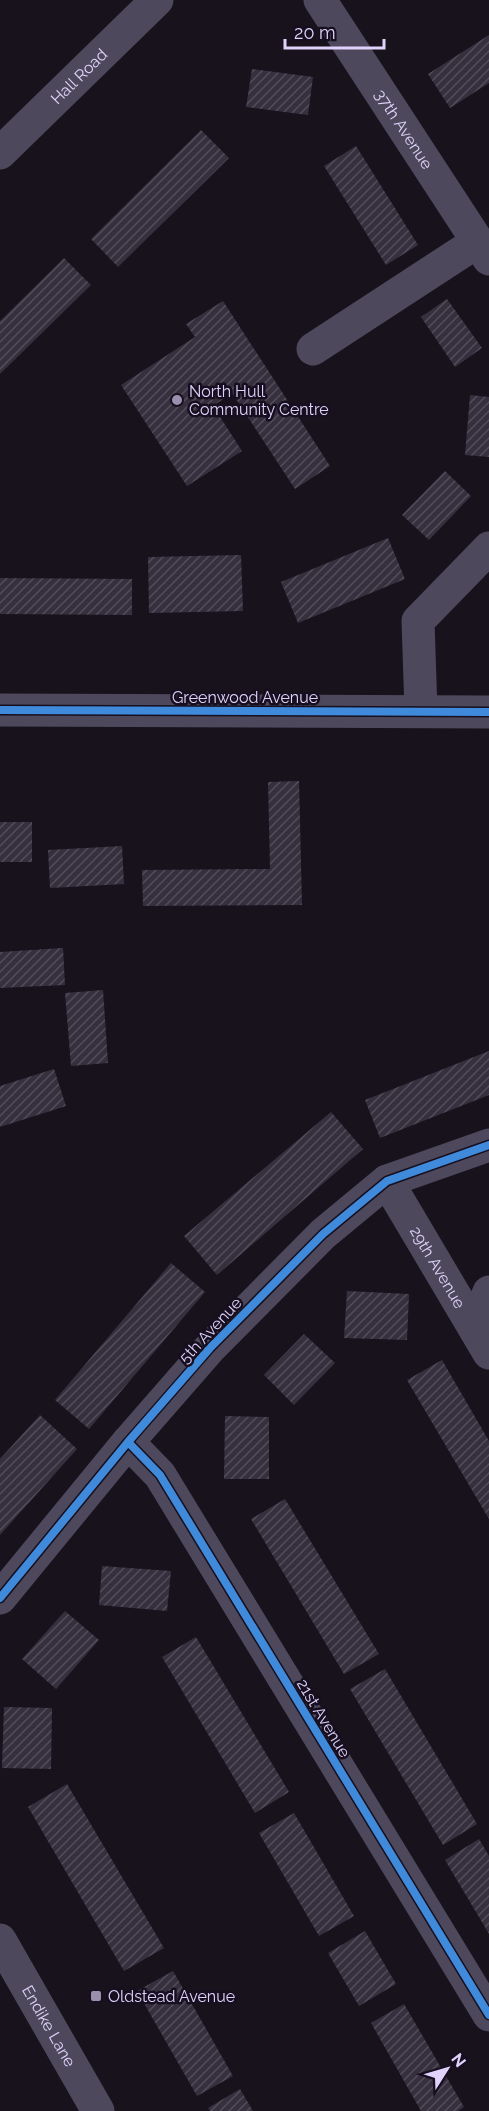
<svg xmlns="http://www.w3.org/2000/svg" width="489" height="2111" viewBox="0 0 489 2111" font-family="Raleway,sans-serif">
<defs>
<pattern id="building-hatch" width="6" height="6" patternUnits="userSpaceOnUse" patternTransform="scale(1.5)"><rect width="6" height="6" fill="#36303e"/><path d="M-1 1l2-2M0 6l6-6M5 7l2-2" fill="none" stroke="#534d5b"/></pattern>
</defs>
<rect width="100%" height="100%" fill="#17121c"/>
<path fill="url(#building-hatch)" d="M489 35V83L450 108 428 74Z
M252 69 313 77 308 115 246 107Z
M201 130 229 158 118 267 91 239Z
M356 146 418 245 386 265 324 166Z
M64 258 91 285 0 374V321Z
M447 299 482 348 455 367 421 317Z
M223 301 330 466 295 489 232 393 213 406 242 451 187 486 121 385 195 337 186 324Z
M470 395 489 397V457L465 455Z
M445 471 471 496 429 540 402 515Z
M388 538 405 579 298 623 281 582Z
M241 555 243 611 149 613 148 557Z
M0 578 132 579V615L0 614Z
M299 781 302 905 143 906 142 870 270 869 268 782Z
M0 822H32V862H0Z
M122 846 124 884 50 888 48 850Z
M63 948 65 985 0 988V952Z
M103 990 108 1063 71 1066 65 993Z
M489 1051V1095L380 1138 365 1100Z
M54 1069 66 1106 0 1127V1086Z
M331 1112 363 1149 217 1275 184 1236Z
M171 1263 205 1292 89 1429 55 1400Z
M347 1291 409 1294 407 1340 344 1338Z
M304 1334 335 1363 294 1405 264 1375Z
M442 1360 489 1441V1519L407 1380Z
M40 1415 77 1449 0 1535V1459Z
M225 1416 269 1417V1479H224Z
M285 1499 379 1654 344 1674 251 1519Z
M102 1566 171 1571 167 1611 99 1605Z
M65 1611 99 1640 56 1689 22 1659Z
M196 1637 289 1792 255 1813 162 1657Z
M385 1669 477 1824 443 1845 350 1689Z
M4 1707 52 1708 51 1769 2 1768Z
M67 1784 164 1948 124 1971 28 1807Z
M294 1813 354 1916 319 1936 259 1833Z
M479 1839 489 1856V1934L445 1860Z
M365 1931 396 1984 359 2006 328 1953Z
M173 1971 233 2076 197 2096 137 1991Z
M404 2004 464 2107 458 2111H421L371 2023Z
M240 2089 253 2111H210L208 2108Z"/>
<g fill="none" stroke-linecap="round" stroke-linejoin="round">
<g stroke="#4d485b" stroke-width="33">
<path id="s1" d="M320 0 489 259"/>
<path id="s2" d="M0 153 157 0"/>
<path d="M313 349 477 242"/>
<path d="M0 710 489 712"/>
<path d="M421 711 418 621 489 548"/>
<path id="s3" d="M387 1181 489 1353"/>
<path d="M474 1327 489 1292"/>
<path d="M128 1442 160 1475 489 2015"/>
<path d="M0 1598 128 1442 210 1348 323 1234 387 1181 489 1145"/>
<path id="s4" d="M0 1940 98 2111"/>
</g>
<g stroke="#160f1f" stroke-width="11">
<path id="cycleway" d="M0 710 489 712
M128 1442 160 1475 489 2015
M0 1598 128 1442 210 1348 323 1234 387 1181 489 1145"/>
</g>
<use href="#cycleway" stroke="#408adc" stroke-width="8"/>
</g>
<g fill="#9a8fad" stroke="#160f1f" stroke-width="2">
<circle cx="177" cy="400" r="6"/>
<rect x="90" y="1990" width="12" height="12" rx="3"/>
</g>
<g text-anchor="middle" stroke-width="5" stroke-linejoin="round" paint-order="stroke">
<g font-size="16" fill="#e0d2fb" stroke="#160f1f">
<text dy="6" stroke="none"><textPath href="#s2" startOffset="110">Hall Road</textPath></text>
<text dy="6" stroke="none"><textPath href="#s1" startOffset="154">37th Avenue</textPath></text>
<text x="245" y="703">Greenwood Avenue</text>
<text dy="6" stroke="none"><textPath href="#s3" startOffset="100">29th Avenue</textPath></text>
<text transform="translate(210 1330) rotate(-47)" y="6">5th Avenue</text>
<text transform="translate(324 1718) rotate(59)" y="6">21st Avenue</text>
<text dy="6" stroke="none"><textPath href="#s4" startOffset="99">Endike Lane</textPath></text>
</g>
<g font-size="16" fill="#e0d2fb" stroke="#160f1f" text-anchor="start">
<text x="189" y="397">North Hull<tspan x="189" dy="18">Community Centre</tspan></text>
<text x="108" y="2002">Oldstead Avenue</text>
</g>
</g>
<g transform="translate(447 2069) rotate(53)" stroke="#160f1f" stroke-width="4.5" paint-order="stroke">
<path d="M0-4.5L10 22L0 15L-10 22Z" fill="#e0d2fb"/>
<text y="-9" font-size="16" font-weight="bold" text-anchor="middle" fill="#e0d2fb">N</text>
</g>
<path d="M285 39v9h99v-9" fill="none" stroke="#e0d2fb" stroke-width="3"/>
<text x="294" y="39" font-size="18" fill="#e0d2fb" stroke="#160f1f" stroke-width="4.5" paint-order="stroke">20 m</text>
</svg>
